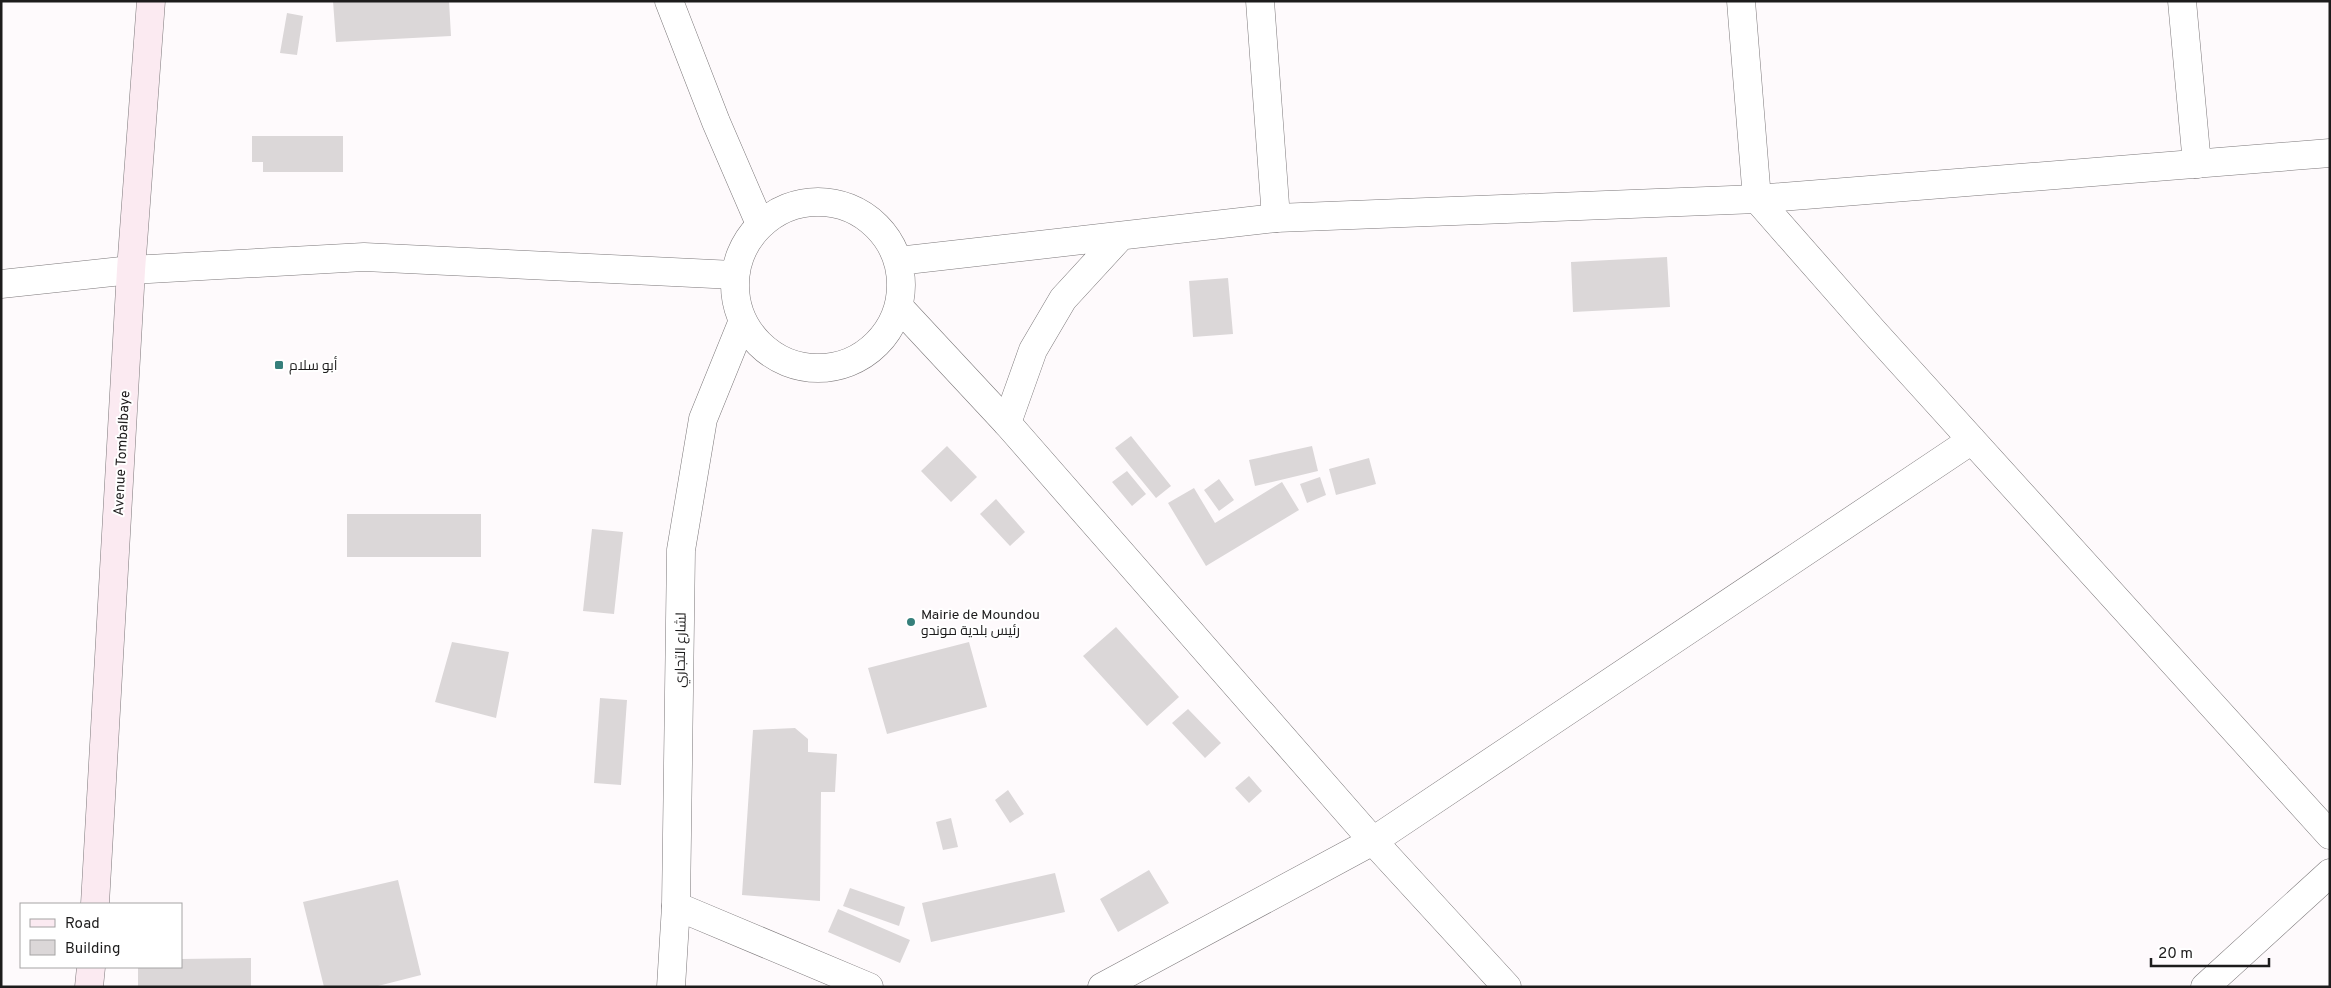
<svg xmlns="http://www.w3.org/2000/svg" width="2331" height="988" viewBox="0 0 2331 988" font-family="Overpass,Cairo,sans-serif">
<rect width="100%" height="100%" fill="#fefafc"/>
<path fill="#dbd7d8" d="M333 1H449L451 36 336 42Z
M287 13 303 16 297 55 280 53Z
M252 136H343V172H263V162H252Z
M1667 257 1670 307 1573 312 1571 262Z
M1228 278 1233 334 1193 337 1189 281Z
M1131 436 1171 486 1156 498 1115 448Z
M947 446 977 477 951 502 921 471Z
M1312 446 1318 471 1255 486 1249 460Z
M1369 458 1376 484 1336 495 1329 469Z
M1127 471 1146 494 1132 506 1112 482Z
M1320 477 1326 495 1307 503 1300 484Z
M1219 479 1234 500 1219 511 1204 490Z
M1282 482 1299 510 1206 566 1168 503 1194 488 1215 523Z
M996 499 1025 532 1010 546 980 514Z
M347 514H481V557H347Z
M592 529 623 532 614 614 583 611Z
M1116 627 1179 697 1147 726 1083 656Z
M452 642 509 652 496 718 435 702Z
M969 642 987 707 887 734 868 668Z
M600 698 627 700 621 785 594 783Z
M1188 709 1221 743 1205 758 1172 723Z
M795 728 808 739V752L837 754 835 792H821L820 901 742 895 753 730Z
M1249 776 1262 791 1249 803 1235 788Z
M1008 790 1024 814 1010 823 995 800Z
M951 818 958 847 943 850 936 822Z
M1149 870 1169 903 1118 932 1100 899Z
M1055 873 1065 912 931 942 922 903Z
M398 880 421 975 374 987H324L303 902Z
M850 888 905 907 899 926 843 906Z
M838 909 910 940 900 963 828 932Z
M251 958V987H138V967H181V959Z"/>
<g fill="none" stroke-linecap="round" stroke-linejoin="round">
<g stroke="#7c787a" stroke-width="29">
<path id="minor" d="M1260 1 1276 218
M1741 1 1757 199 1873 331 2330 835
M2182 1 2197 164
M1 284 131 270 364 257 734 275
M899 307 1007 423 1373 841 1507 987
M676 906 869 987
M1102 987 1373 841 1972 440
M2205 987 2330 873"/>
</g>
<g stroke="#7c787a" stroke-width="29">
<path id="tertiary" d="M669 1 716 122 760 224
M735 285a83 83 0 1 1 166 0a83 83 0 1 1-166 0Z
M898 261 1276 218 1757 199 2330 153
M1007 423 1033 350 1063 299 1120 237
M671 987 676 906 681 550 703 419 742 323"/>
</g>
<g stroke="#7c787a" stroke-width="29">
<path id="secondary" d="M95 904 131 270 151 1
M89 987 91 967"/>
</g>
<use href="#minor" stroke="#fff" stroke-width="28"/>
<use href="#tertiary" stroke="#fff" stroke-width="28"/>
<use href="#secondary" stroke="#fbeaf1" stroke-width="28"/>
</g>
<g fill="#367f7b" stroke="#fff" stroke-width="2">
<rect x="274" y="360" width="10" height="10" rx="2.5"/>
<circle cx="911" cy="622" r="5"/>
</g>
<g text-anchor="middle" stroke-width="4" stroke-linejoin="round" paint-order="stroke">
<g font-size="14" fill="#1d1c1c" stroke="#fff" text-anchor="start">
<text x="289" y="370">أبو سلام</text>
<text x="921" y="619">Mairie de Moundou<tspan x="921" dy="16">رئيس بلدية موندو</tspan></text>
</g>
<g font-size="14" fill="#1d1c1c" stroke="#fff">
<text transform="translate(121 453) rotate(-87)" y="5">Avenue Tombalbaye</text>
<text transform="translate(680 650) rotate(-89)" y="5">لشارع التجاري</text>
</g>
</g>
<rect width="2331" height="988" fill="none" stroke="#1d1c1c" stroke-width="5"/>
<rect x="20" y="903" width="162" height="65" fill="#ffffff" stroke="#a5a4a4"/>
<rect x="30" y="919" width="25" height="8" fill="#fbeaf1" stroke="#a5a4a4"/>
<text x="65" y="928" font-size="15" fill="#1d1c1c">Road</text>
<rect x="30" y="940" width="25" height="15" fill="#dbd7d8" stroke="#a5a4a4"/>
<text x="65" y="953" font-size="15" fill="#1d1c1c">Building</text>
<path d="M2151 958v8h118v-8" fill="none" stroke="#1d1c1c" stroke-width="2.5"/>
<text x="2158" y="958" font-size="15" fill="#1d1c1c" stroke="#ffffff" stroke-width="4" paint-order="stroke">20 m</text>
</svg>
